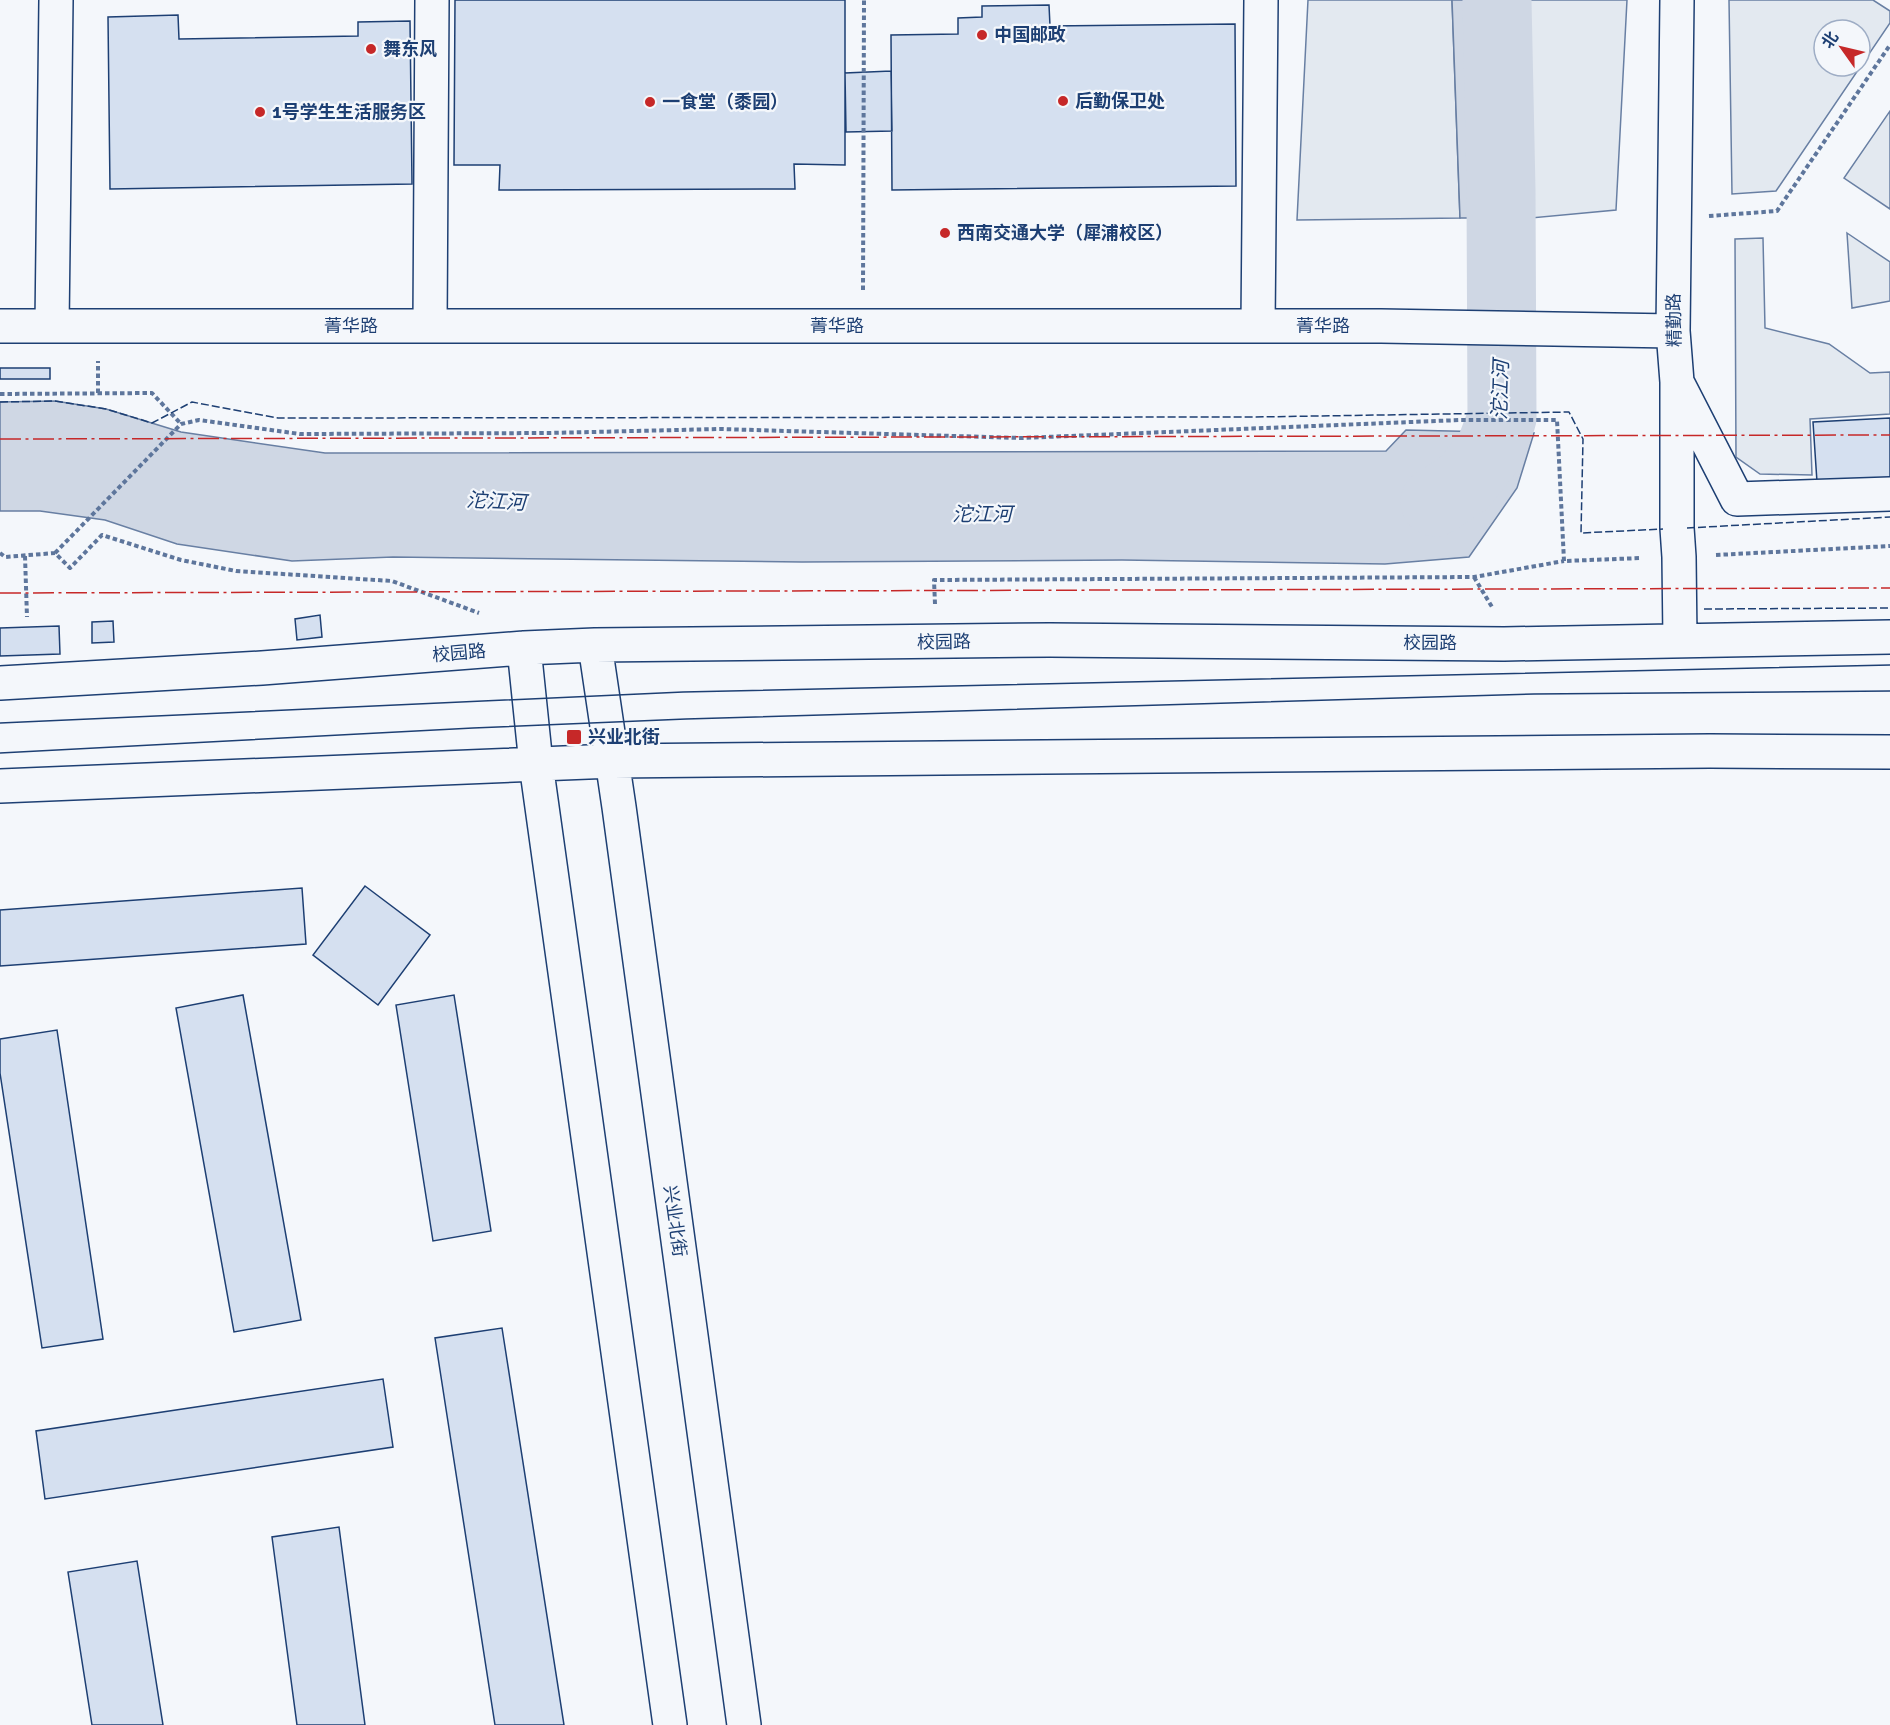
<svg xmlns="http://www.w3.org/2000/svg" width="1890" height="1725" viewBox="0 0 1890 1725" font-family="Signika,'Noto Sans SC',sans-serif">
<rect width="100%" height="100%" fill="#f4f7fb"/>
<path fill="#e3e9f0" stroke="#687fa3" stroke-width="1.5" fill-rule="evenodd" d="M1308 0H1452L1460 218 1297 220Z
M1526 0H1627L1616 210 1531 218Z
M1729 0H1873L1890 11V23L1776 191 1732 194ZM1824 30H1860V66H1824Z
M1890 111V209L1844 178Z
M1847 233 1890 262V301L1852 308Z
M1763 238 1765 328 1829 344 1870 373 1890 372V414L1810 419 1812 475 1760 474 1736 457 1735 239Z"/>
<path fill="#cfd7e4" stroke="#687fa3" stroke-width="1.5" d="M1452 0H1526L1531 218H1460Z
M55 401 106 409 181 432 325 453 1386 451 1406 430 1534 433 1517 488 1469 557 1385 564 1122 560 802 562 393 557 292 561 177 544 105 520 40 511H0V402Z"/>
<g fill="none" stroke-linecap="round" stroke-linejoin="round">
<path stroke="#cfd7e4" stroke-width="69" d="M1435 502 1464 483 1490 450 1502 418 1501 190 1497 0"/>
</g>
<path fill="#d5e0f0" stroke="#1d3f73" stroke-width="1.5" d="M455 0H845V165L794 164 795 189 499 190 500 165H454Z
M1049 5 1050 26 1235 24 1236 186 892 190 891 35 958 34V18L982 17V6Z
M178 15 179 39 358 36V22L410 21 412 184 110 189 108 17Z
M891 71 892 131 846 132 845 73Z
M0 368H50V379H0Z
M1890 418V478L1817 482 1813 422Z
M320 615 322 637 297 640 295 619Z
M113 621 114 642 92 643V622Z
M59 626 60 654 0 656V628Z
M365 886 430 935 378 1005 313 955Z
M302 888 306 944 0 966V910Z
M243 995 301 1320 234 1332 176 1008Z
M454 995 491 1231 433 1241 396 1005Z
M57 1030 103 1339 42 1348 0 1073V1039Z
M502 1328 564 1725H495L435 1338Z
M383 1379 393 1447 45 1499 36 1431Z
M339 1527 365 1725H297L272 1537Z
M137 1561 163 1725H92L68 1572Z"/>
<g fill="none" stroke-linecap="round" stroke-linejoin="round">
<g stroke="#1d3f73" stroke-width="36">
<path id="minor" d="M1677 0 1673 331 1677 382V528L1679 557 1680 640
M0 326H1381L1673 331
M52 326 56 0
M430 326 432 0
M1258 326 1261 0
M1679 386 1737 499 1890 494
M595 645 619 807 744 1725
M524 648 536 764 670 1725
M0 683 262 668 524 648 595 645 1050 640 1504 644 1890 637
M0 786 613 761 1710 751 1890 752"/>
</g>
<path stroke="#5e769c" stroke-width="4" stroke-dasharray="4.5 3" stroke-linecap="butt" d="M1709 216 1777 211 1890 45
M863 290 864 0
M98 393V361
M0 394 152 393 181 424
M0 553 5 557 55 553 70 568 102 535 181 560 236 571 392 581 479 613
M55 553 181 424 199 420 300 434 548 433 720 429 1021 438 1460 420H1557L1564 561 1642 558
M1716 555 1890 546
M25 556 27 617
M1474 577 1492 607
M935 604 934 580 1474 577 1564 561"/>
<use href="#minor" stroke="#f4f7fb" stroke-width="33"/>
<path stroke="#1d3f73" stroke-width="1.5" d="M0 723 683 692 1890 665
M0 753 473 728 686 719 1534 694 1890 691"/>
<path stroke="#1d3f73" stroke-width="1.5" stroke-dasharray="8 3" stroke-linecap="butt" d="M0 402 55 401 106 409 152 423 192 402 278 418 1255 417 1569 412 1583 439 1581 533 1663 529
M1687 528 1890 517
M1704 609 1890 608"/>
<path stroke="#c62828" stroke-width="1.5" stroke-dasharray="21 4.5 3 4.5" stroke-linecap="butt" d="M0 439 1890 435
M0 593 1890 588"/>
</g>
<g fill="#c62828" stroke="#f4f7fb" stroke-width="2">
<circle cx="982" cy="35" r="6"/>
<circle cx="371" cy="49" r="6"/>
<circle cx="1063" cy="101" r="6"/>
<circle cx="650" cy="102" r="6"/>
<circle cx="260" cy="112" r="6"/>
<circle cx="945" cy="233" r="6"/>
<rect x="566" y="729" width="16" height="16" rx="3"/>
</g>
<g text-anchor="middle" stroke-width="4.5" stroke-linejoin="round" paint-order="stroke">
<g font-size="18" font-weight="bold" fill="#1d3f73" stroke="#f4f7fb" text-anchor="start">
<text x="994" y="41">中国邮政</text>
<text x="383" y="55">舞东风</text>
<text x="1075" y="107">后勤保卫处</text>
<text x="662" y="108">一食堂（黍园）</text>
<text x="272" y="118">1号学生生活服务区</text>
<text x="957" y="239">西南交通大学（犀浦校区）</text>
<text x="588" y="743">兴业北街</text>
</g>
<g font-size="18" fill="#1d3f73" stroke="#f4f7fb">
<text transform="translate(1674 320) rotate(-91)" y="6">精勤路</text>
<text x="351" y="332">菁华路</text>
<text x="837" y="332">菁华路</text>
<text x="1323" y="332">菁华路</text>
<text transform="translate(944 642) rotate(-1)" y="6">校园路</text>
<text x="1430" y="649">校园路</text>
<text transform="translate(459 653) rotate(-5)" y="6">校园路</text>
<text transform="translate(675 1221) rotate(82)" y="6">兴业北街</text>
</g>
<g font-size="20" font-style="italic" fill="#1d3f73" stroke="#f4f7fb">
<text transform="translate(1500 390) rotate(-88)" y="7">沱江河</text>
<text transform="translate(496 501) rotate(3)" y="7">沱江河</text>
<text x="982" y="521">沱江河</text>
</g>
</g>
<g transform="translate(1842 48) rotate(304)"><circle r="28" fill="#f4f7fb" stroke="#9eadc5" stroke-width="1.5"/>
<path d="M0-4.5L10 22L0 15L-10 22Z" fill="#c62828"/>
<text y="-9" font-size="16" font-weight="bold" text-anchor="middle" fill="#1d3f73">北</text>
</g>
</svg>
